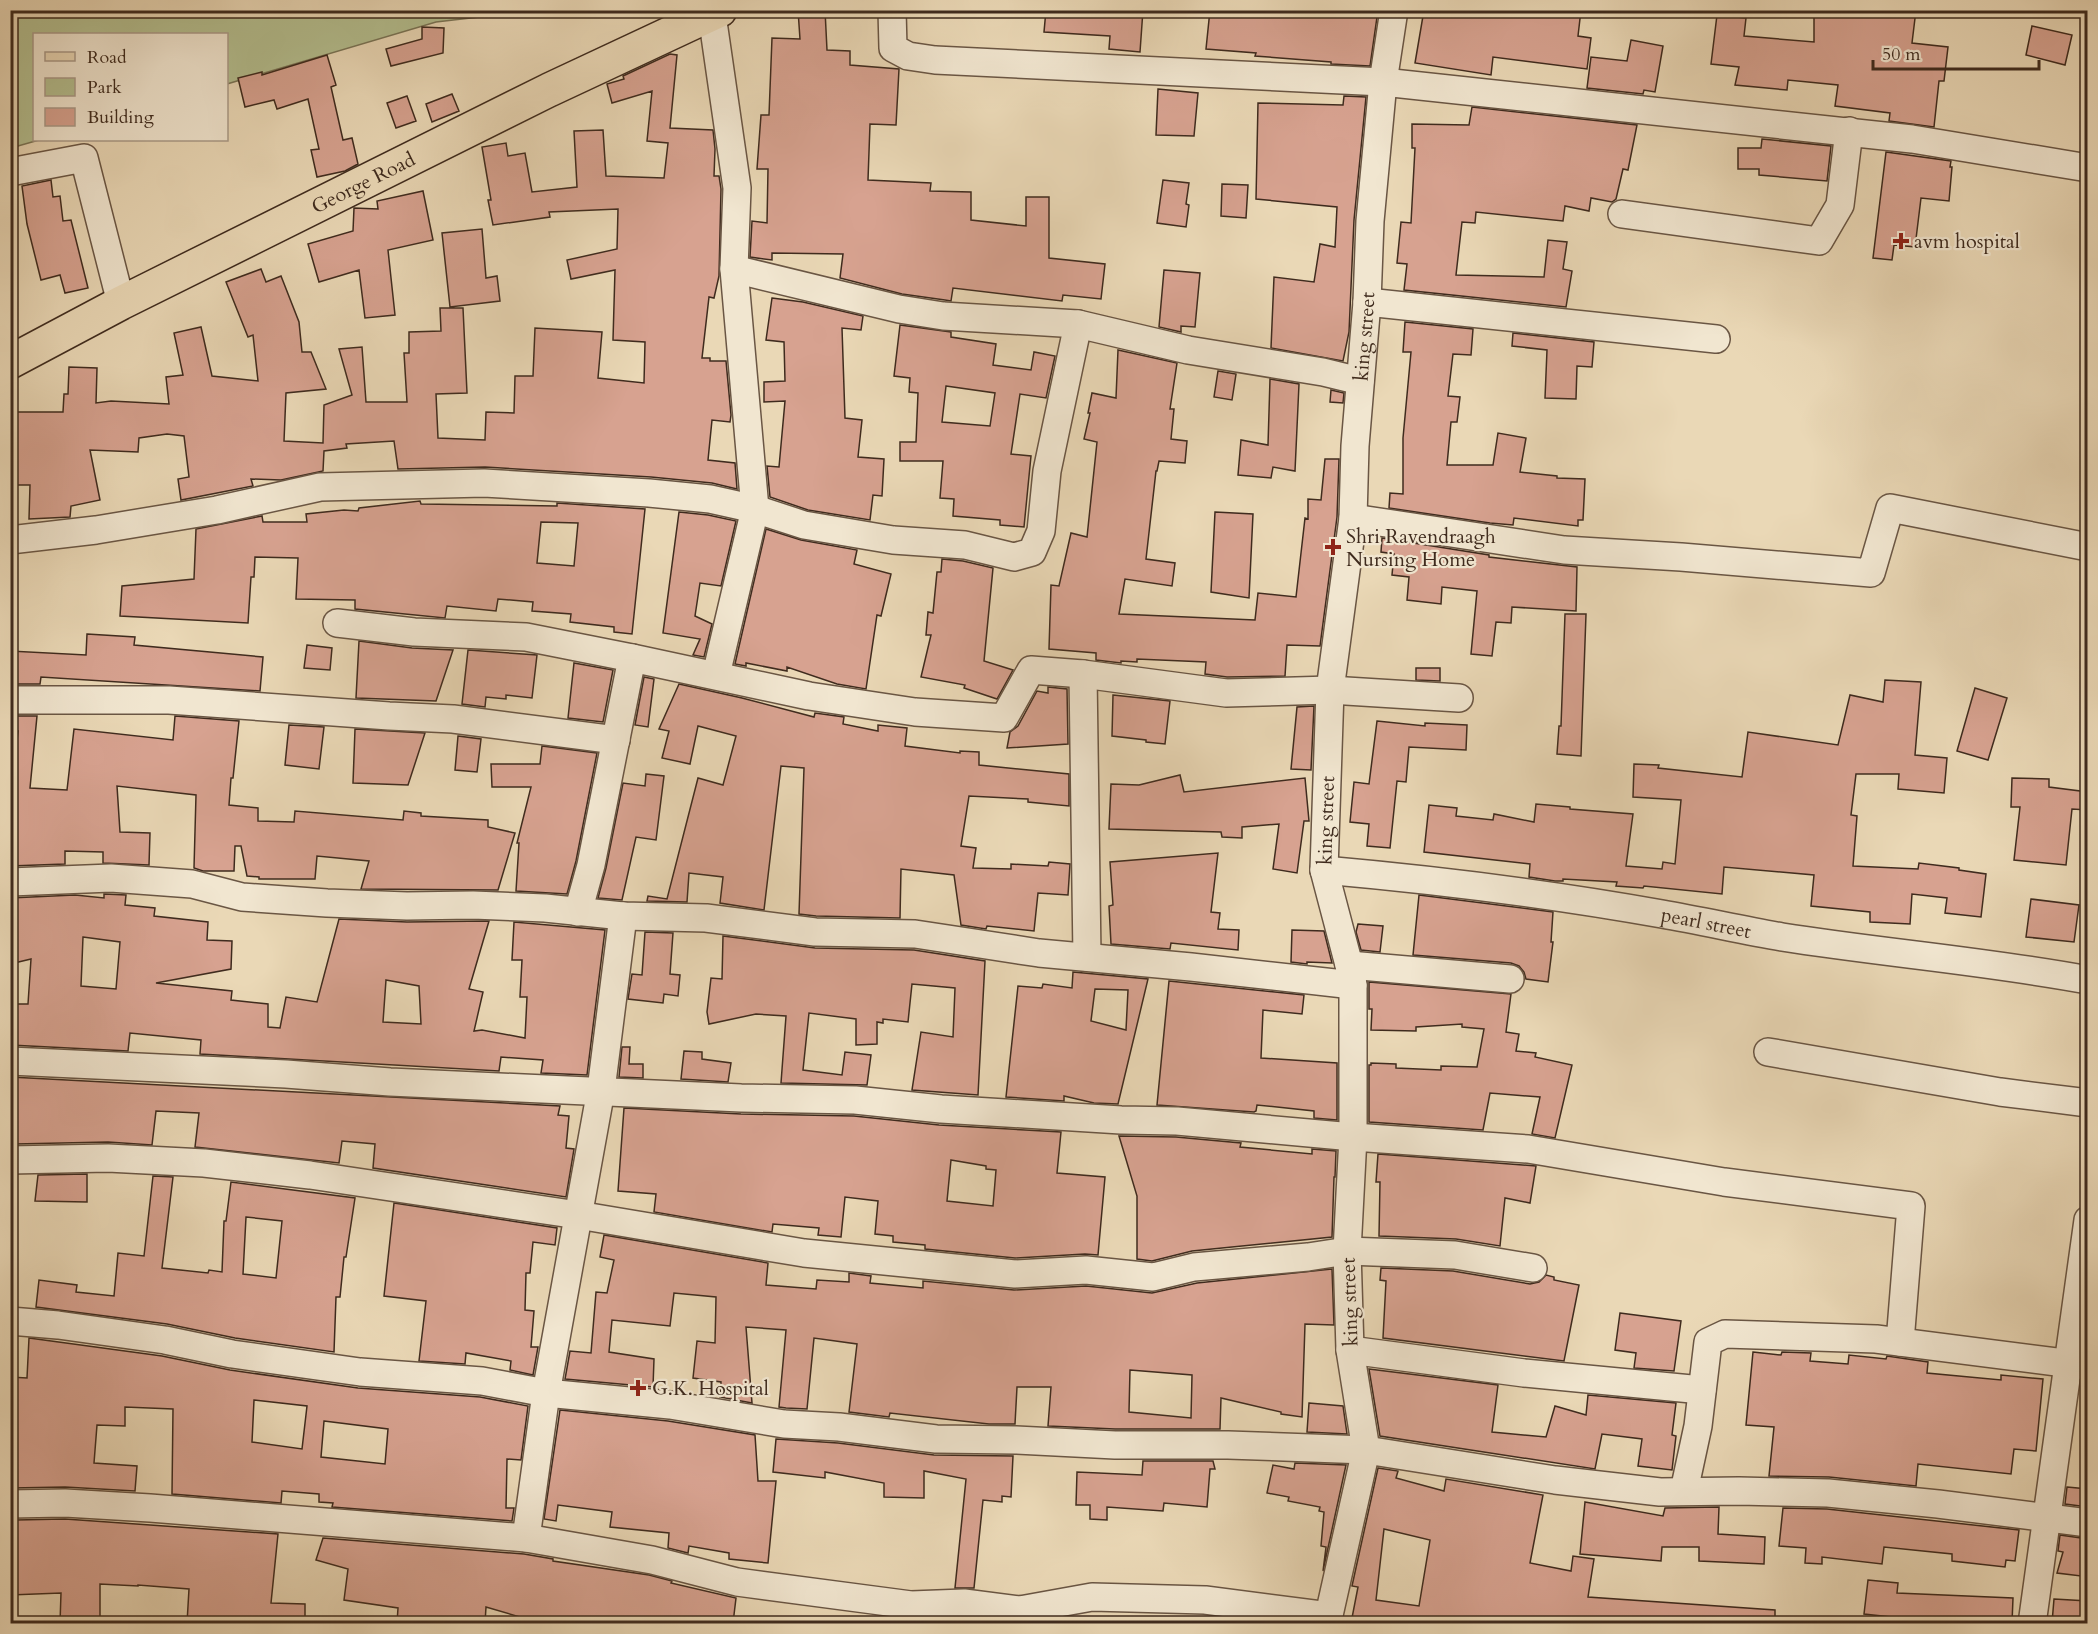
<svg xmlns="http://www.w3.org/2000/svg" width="2098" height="1634" viewBox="0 0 2098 1634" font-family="Cardo,serif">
<rect width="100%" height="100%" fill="#ead8b6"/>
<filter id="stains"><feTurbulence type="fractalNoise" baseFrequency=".00333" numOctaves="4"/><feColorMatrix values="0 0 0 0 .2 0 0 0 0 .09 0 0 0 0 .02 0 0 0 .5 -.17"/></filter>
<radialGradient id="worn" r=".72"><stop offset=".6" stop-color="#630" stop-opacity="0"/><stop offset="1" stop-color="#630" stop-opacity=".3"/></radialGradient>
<path fill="#b4bf90" stroke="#7a7557" stroke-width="1.5" d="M11 11H532L436 22 227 84 226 34H34V140H39L11 148Z"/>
<path fill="#d7a290" stroke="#3f2b1e" stroke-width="1.5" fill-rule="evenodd" d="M798 10H825L827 50 850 51V65L899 69 896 125 870 124 868 180 931 183 930 191 971 192V220L1026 226V197H1049V258L1105 264 1101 299 1063 295 1062 301 953 288 951 301 945 300 902 294 840 278 843 254 772 253V260L750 257 752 221 767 223 768 169H757L761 115H769L772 38 800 39Z
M1046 10H1143L1140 52 1109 49 1110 36 1044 32Z
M1210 10H1378L1370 66 1331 64V62L1255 56 1256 53 1206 49Z
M1424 10H1581L1578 36 1591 38 1587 69 1493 57 1491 75 1415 63Z
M1814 10H1916L1912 43 1948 47 1944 81H1939L1934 127 1889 121 1890 113 1835 106 1838 85 1788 80 1787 90 1735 85 1739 67 1711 64 1717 15 1746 18 1744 36 1814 42Z
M2032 26 2072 35 2065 65 2026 55Z
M422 27 444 28 443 53 391 66 386 49 422 39Z
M1631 40 1663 46 1655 92 1644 90 1643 94 1587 88 1591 57 1627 61Z
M670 54 677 55 670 128 713 130 715 149 714 176H719L721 189 719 276 714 298 709 297 702 358H710V361H726L731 415 730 422 712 420 708 460 735 463 737 489 712 483 651 477 485 467 398 469 394 441 346 444 347 448 324 451 323 471 281 480 251 479 253 486 181 500 178 479 189 477 184 436 167 434 139 438 138 452 90 450 100 500 71 506 70 517 29 519 30 485H10V412H63L64 394H68L69 367 97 368 96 403 111 401 169 404 166 377 183 375 174 333 201 327 212 376 258 381 253 335 248 337 226 282 261 269 266 282 281 276 299 322 302 352H311L326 389 286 393 284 441 323 443 324 405 352 395 339 349 362 347 366 402H407L404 353H409V332L441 331 440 308H463L467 393 436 394 438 438 485 440 486 412 514 413 515 376H533L535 328 602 332 598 378 644 383 645 342 613 340 615 270 571 279 567 260 617 249 618 209 549 212 550 217 493 225 488 200H491L482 147 506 143 508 156 525 153 532 192 577 187 574 131 603 130 606 176 664 178 668 143 647 141 652 91 612 103 607 84 624 79 623 76Z
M327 55 336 85 331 87 343 140 352 138 358 164 345 171 317 177 311 150 319 149 308 99 277 109 274 100 245 107 238 78 262 72V75Z
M1158 89 1198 93 1194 136 1156 135Z
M452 94 459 111 432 122 426 104Z
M407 96 416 121 396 128 387 103Z
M1344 96 1366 97 1354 220 1349 332 1343 361 1271 348 1274 277 1314 282 1320 244 1335 247 1337 207 1256 199 1258 103 1343 105Z
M1472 107 1637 125 1628 170 1623 169 1616 199 1612 202 1591 198 1589 211 1565 206 1563 221 1476 212 1475 223 1462 222 1456 275 1544 277 1548 240 1567 242 1563 269 1572 271 1566 307 1404 290 1407 264 1397 263 1401 222 1411 223 1415 148H1412V124L1469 125Z
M1762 139 1831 146 1827 181 1759 175V169H1738V148H1761Z
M1886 152 1951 161 1950 167H1952L1949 201 1921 198 1915 247 1894 245 1892 260 1873 258Z
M51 180 53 197 60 196 63 221 71 220 88 288 65 293 60 275 41 280 27 224 22 186Z
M1163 180 1189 183 1186 204 1189 205 1186 227 1157 223Z
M1222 184 1248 185 1246 218 1221 216Z
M423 191 433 240 388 250 395 315 365 318 359 270 319 282 308 244 353 231 354 208 378 209 377 201Z
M482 229 486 278 497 276 500 301 450 307 442 233Z
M1164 270 1200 273 1195 327 1181 326V332L1159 327Z
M772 298 803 302 863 316 861 330 842 328 845 418 862 420 858 457 884 459 882 496 873 495 870 520 808 510 770 497 767 466 779 467 785 401 764 402V382L785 381 784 342 766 340Z
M1405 322 1473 329 1471 355 1453 354 1448 396 1460 397 1457 422H1451L1447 465H1493L1498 433 1526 438 1520 472 1557 476V478L1585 479 1583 520H1578V526L1514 518 1513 525 1490 523 1389 508 1390 493 1403 494V438L1411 352H1403Z
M900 325 951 332V337L996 344 993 365 1031 370 1034 352 1055 356 1046 398 1020 394 1011 454 1031 456 1024 527 1000 525V520L953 516 954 499 940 498 943 461H900V442H916L918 393 909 392 910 378 894 376ZM946 386 995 393 990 426 942 422Z
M1513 333 1594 342 1592 367 1577 366 1576 399 1545 398 1547 350 1512 346Z
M1118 350 1177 363 1170 409H1174L1171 439 1187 441 1185 463 1159 461 1157 471H1156L1146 559 1175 563 1172 586 1125 579 1119 614 1255 620 1258 593 1296 597 1305 518 1308 519V499L1321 500 1325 459H1339L1337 517 1320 646 1287 645 1285 676 1227 677 1205 674 1206 662 1137 659V662L1121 661V663L1096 660V653L1049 649 1051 585 1059 586 1071 533 1087 537 1097 442 1084 439 1090 413H1088L1092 393 1116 398Z
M1218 371 1236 374 1232 400 1214 397Z
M1270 379 1299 384 1295 471 1273 467 1271 478 1238 475 1241 440 1268 445Z
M1331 390 1344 393 1343 403 1330 402Z
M420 501 421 504 557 506V503L645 509 632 634 614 632V627L570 622 571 614 532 611 533 602 498 599 496 611 447 606 445 618 355 609V600L296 599 298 558 255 557 254 577H251L248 623 120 616 122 586 194 579 196 529 262 516 263 522H307L306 514 344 510 358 511 359 508ZM541 522 578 523 574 566 537 563Z
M679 512 708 515 736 521 721 586 700 583 695 616 712 624 704 657 693 655 700 639 663 633Z
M1215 512 1253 514 1249 598 1211 592Z
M766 529 801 540 857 550 854 564 891 574 881 616 877 615 866 689 837 684 787 667V671L746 663V666L735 664Z
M1382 538 1489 555V557L1577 567 1576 611 1512 607 1511 623 1496 622 1492 656 1471 654 1477 591 1442 587 1441 604 1407 600 1409 577 1392 575 1394 554 1381 552Z
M942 559 963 561 993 568 984 661 1013 670 997 699 964 688 965 685 921 677 931 635H926L928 612 933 613 937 572H941Z
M1565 614H1586L1581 756 1557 754 1559 726H1561Z
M87 634 135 637 134 645 263 657 260 691 41 677 40 684H10V651L86 655Z
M359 641 412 648 453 650 436 701 356 698Z
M307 645 332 648 330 670 304 668Z
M468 650 537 655 532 698 506 695V699L486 697 485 707 462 704Z
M574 663 613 670 603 722 568 718Z
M1416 668H1440V681L1416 680Z
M644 677 654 679 648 727 635 725Z
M1885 680 1921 682 1915 755 1947 758 1944 793 1898 789 1899 774H1856L1851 815 1857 816 1853 866 1918 869 1919 863 1959 868V870L1986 874 1981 917 1945 913 1947 898 1912 894 1910 924 1870 922V912L1811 906 1814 875 1724 867 1722 894 1644 886 1643 888 1616 886 1617 882 1563 879V881H1555L1529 877 1530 864 1424 852 1429 805 1457 808 1456 816 1493 820 1494 814 1534 822 1536 804 1570 807V809L1633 814 1626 866 1662 869 1663 862 1675 864 1681 800 1633 797 1634 764 1659 765 1658 768 1742 777 1748 732 1838 745 1850 695 1883 702Z
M679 684 742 698 814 717 815 713 844 717 843 724 878 731V725L907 728 905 746 960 753V751L979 752V765L1069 774V806L1028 802V799L969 796 961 846 976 848 973 868 1011 869V864L1048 866 1049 862 1070 864 1068 895 1038 893 1034 931 987 926 986 929 961 925 954 875 901 869 900 918 816 916 799 914 804 768 781 766 764 910 720 903 723 877 689 873 687 902 647 901 648 896 667 899 698 778 723 785 736 736 698 726 690 764 662 758 669 731 659 729Z
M1048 687 1067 689 1068 744 1007 748 1010 732 1018 726 1037 691 1048 693Z
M1975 688 2007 698 1988 760 1957 751Z
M1113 695 1170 701 1165 744 1146 742V740L1112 736Z
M1314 706 1311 770 1291 769 1297 707Z
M10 716H37L30 788 67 790 74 729 173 740 175 716 239 721 233 778H231L229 805 258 808V821L294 822 295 811 403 820 404 811 421 813V816L488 820V827L515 833 498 890 361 889 369 861 317 856 315 879H259V877L247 876 241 846H235L234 871H203L194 868 196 795 117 786 120 832 150 833 149 865 103 863V852L65 851V864L10 866V808L18 731H10Z
M1377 721 1425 726V723L1467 725 1466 750 1409 747 1406 782 1397 781 1390 848 1367 846 1369 824 1350 822 1354 782 1369 784Z
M289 725 324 727 319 769 285 765Z
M355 729 425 733 408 785 353 783Z
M458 736 481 739 477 772 455 770Z
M542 746 597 753 576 861 567 894 516 891 519 843H517L531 787H492L491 764H540Z
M646 774 664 776 656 840 636 837 622 900 598 898 606 868 623 783 645 786Z
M1180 775 1184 792 1305 778 1309 821H1304L1297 873 1273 869 1279 824 1242 827V838L1222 837 1221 832 1109 829 1111 784 1139 785Z
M2012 778 2049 779V787L2088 792V810L2072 809 2066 865 2014 860 2020 807H2011Z
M1218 853 1211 912 1220 913 1218 929 1239 930 1238 950 1171 943 1170 949 1111 944 1109 906 1113 905 1110 862Z
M104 894 126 895 125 905 155 908 154 916 208 922 207 940 232 941 231 969 156 983 232 991 231 1000 268 1004V1027L280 1028 286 997 317 1002 339 919 407 922 489 921 469 989 483 992 474 1031 482 1030 525 1038 527 997H520L522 960H512L514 922 605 930 587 1075 541 1073 543 1060 501 1057 499 1071 200 1054 201 1040 130 1033 128 1051 10 1045V1004H28L31 959 10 964V898L75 895 104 898ZM83 937 120 942 116 989 81 986ZM386 980 419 986 421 1024 383 1022Z
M1419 895 1553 912 1551 942H1553L1548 982 1526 979 1524 972 1519 966 1511 963 1413 955Z
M2031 899 2079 905 2074 942 2026 937Z
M1358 924 1383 926 1380 952 1361 950 1356 932Z
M1292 930 1324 931 1332 963 1307 962V964L1291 962Z
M645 932 673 933 670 974 680 975 678 996 664 994 663 1003 628 999 632 974 642 975Z
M723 936 815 948 914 950 985 961 978 1095 912 1090 921 1032 953 1037 955 988 912 984 908 1022 883 1019V1023L877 1022V1044L856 1045V1019L809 1013 803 1070 842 1075 845 1052 871 1055 867 1085 781 1083 786 1016 756 1014 709 1024 707 1012 711 978 722 979Z
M1073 972 1148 979 1118 1104 1094 1103 1064 1096V1101L1006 1097 1018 986 1042 988 1043 984 1072 988ZM1095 989 1128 990 1126 1030 1091 1021Z
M1169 981 1304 995 1302 1014 1263 1010 1261 1058 1337 1063V1120L1314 1118V1111L1257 1105 1256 1111 1254 1112 1157 1105Z
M1369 982 1511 994 1506 1032 1519 1034 1516 1051 1536 1053 1535 1057 1572 1065 1555 1138 1532 1134 1540 1097 1490 1093 1483 1130 1369 1122V1065H1371V1063L1396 1064V1068L1441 1070V1066L1477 1067 1484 1029 1462 1027V1024L1416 1027V1031L1371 1030 1372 1009H1369Z
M622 1047H630L629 1064H643V1078L619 1077Z
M684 1051 702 1052V1059L731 1063 728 1082 681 1079Z
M10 1077 560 1106 558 1115 569 1116 566 1148 574 1149 566 1197 373 1168 375 1144 342 1141 339 1163 195 1147 199 1113 156 1111 152 1145 108 1142 15 1144Z
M624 1108 741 1114 854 1116 939 1125 1061 1132 1057 1173 1105 1177 1098 1255 1085 1254 1015 1258 925 1249V1245L893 1242V1236L875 1234 878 1201 845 1197 841 1237 818 1235 819 1228 773 1224 772 1232 654 1212 656 1194 618 1191ZM951 1160 986 1166V1169L996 1170 993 1206 947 1201Z
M1119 1136 1176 1137 1241 1143 1240 1147 1312 1154V1149L1336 1151 1335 1177H1334L1332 1237 1192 1251 1152 1261 1137 1259V1196Z
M1378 1154 1536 1166 1530 1203 1505 1198 1500 1246 1456 1239 1379 1236 1380 1182H1376Z
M87 1174V1202L35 1201 38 1175Z
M153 1176 173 1177 162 1268 208 1273 209 1270 222 1272 224 1221H226L231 1182 355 1198 346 1257H344L340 1297H336L334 1352 235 1338 167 1324 36 1307 39 1280 77 1285 76 1292 114 1296 118 1253 144 1256ZM246 1217 282 1221 276 1278 243 1274Z
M394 1203 557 1228 555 1245 533 1242 530 1273H526L525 1310 534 1311 531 1347H538L533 1375 510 1370 511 1361 466 1353 465 1364 419 1361 426 1301 384 1296Z
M604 1235 768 1263 766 1285 816 1289 817 1280 849 1282V1273L871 1276 870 1283 923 1288V1281L1014 1290 1086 1286 1152 1293 1197 1283 1332 1269 1334 1325 1305 1324 1302 1417 1281 1414V1412L1221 1398 1220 1429H1115L1048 1426 1051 1387H1017L1015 1424H989L890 1413 889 1417 849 1412 857 1344 814 1338 807 1409 786 1408 779 1407 786 1330 746 1327 752 1403 720 1397 721 1382 693 1378 697 1341 715 1343 716 1297 674 1293 670 1326 612 1320 609 1352 654 1359 653 1387 565 1379 570 1351 591 1353 596 1292 607 1293 614 1260 600 1257ZM1130 1370 1192 1375 1191 1418 1129 1412Z
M1381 1268 1453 1271 1530 1284 1539 1282 1546 1275 1554 1277V1280L1579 1285 1564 1361 1383 1338 1386 1281 1380 1280Z
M1620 1313 1681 1321 1674 1371 1634 1368 1636 1353 1615 1350Z
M29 1338 162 1356 230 1370 358 1388 480 1397 528 1406 521 1460 507 1459 506 1508H514L512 1521 332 1507 333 1503 319 1502V1494L282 1491 281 1503 172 1494 173 1409 125 1407V1426L97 1425 94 1463 137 1466 135 1491 65 1487 11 1488 10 1377 27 1378ZM254 1400 307 1406 302 1449 252 1442ZM324 1421 388 1429 385 1464 321 1457Z
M1753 1352 1781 1355 1782 1352 1811 1353 1810 1361 1848 1364 1849 1355 1886 1359 1887 1356 1928 1362 1927 1373 2001 1380V1375L2043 1379 2036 1451 2014 1449 2011 1474 1918 1464 1916 1486 1829 1477 1769 1476 1774 1427 1746 1425Z
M1369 1369 1498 1385 1492 1432 1546 1437 1555 1406 1586 1415 1588 1395 1676 1403 1672 1435 1676 1436 1672 1470 1638 1466 1642 1439 1602 1434 1595 1469 1380 1436Z
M1309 1403 1343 1406 1347 1434 1307 1432Z
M560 1410 668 1421 755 1435 758 1481H776L768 1563 729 1559V1553L689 1546 688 1553 668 1548 669 1533 610 1527 612 1512 558 1505 556 1521 544 1519Z
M776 1439 838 1443 934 1455 1013 1456 1011 1497 1002 1496V1502L983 1500 974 1588H955L966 1479 924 1471V1498L884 1497V1483L825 1472V1478L773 1472Z
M1143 1461H1213L1215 1469H1210L1207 1507 1164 1503 1163 1511 1107 1507V1520L1090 1519V1505H1076L1077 1472 1142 1475Z
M1295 1463 1346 1465 1323 1571 1326 1547 1321 1546 1324 1512 1319 1511 1320 1507 1288 1501 1289 1497 1267 1493 1273 1465 1294 1469Z
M1378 1468 1398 1471 1396 1478 1444 1491 1446 1479 1543 1495 1530 1563 1571 1571 1573 1556 1594 1559 1588 1597 1775 1610V1623H1351L1358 1587 1352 1586ZM1384 1529 1430 1540 1419 1606 1376 1600Z
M2067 1487 2088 1489V1507L2065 1504Z
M1585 1502 1663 1516 1665 1508 1719 1507 1718 1534 1765 1537 1764 1564 1699 1561V1547H1662L1661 1561 1580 1554Z
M1783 1508 1827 1509 2019 1530 2015 1561 2006 1560 2005 1567 1952 1561V1554L1884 1547 1882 1564 1822 1557V1564L1805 1563 1806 1548 1779 1546Z
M65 1519 278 1534 271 1603 305 1604V1623H187L189 1589 138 1585V1586L100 1584V1623H60L61 1593 10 1595V1559H16V1520Z
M2060 1535 2088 1539V1555L2083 1554 2081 1576 2057 1573 2063 1552 2058 1551Z
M323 1538 524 1554 553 1559V1561L649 1575 672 1581 671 1583 736 1598 733 1623H598L599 1621 551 1617V1623H530V1620L486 1607 485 1623H397L398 1608 344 1600 348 1569 316 1560Z
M1868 1580 1898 1583 1897 1593 2013 1598 2012 1623H1918V1620L1864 1614Z
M2054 1599 2088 1601V1623H2052Z"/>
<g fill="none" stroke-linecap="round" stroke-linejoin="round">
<g stroke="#6a5644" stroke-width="30">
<g id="minor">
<path d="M892 10 893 48 908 56 935 60 1383 82 1912 139 2088 168"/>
<path d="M712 15 737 188 734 269 755 509 716 675"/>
<path d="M10 172 84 158 121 303"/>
<path d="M1622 214 1819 241 1840 205 1849 131"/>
<path d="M734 269 899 309 943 316 1078 324"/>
<path d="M1367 302 1716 339"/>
<path d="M1353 518 1564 550 1681 557 1871 573 1890 508 2088 547"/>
<path d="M10 540 96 530 217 510 320 487 484 483 649 493 710 499 755 509 804 525 893 540 965 545 1014 557 1032 552 1041 531 1047 471 1078 324 1188 350 1323 372 1360 381"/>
<path d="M337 623 414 632 526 637 632 658"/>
<path d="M1083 674 1087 957"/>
<path d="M10 700H169L389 716 453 719 616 740"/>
<path id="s1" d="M1324 870C1437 880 1550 894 1662 914 1702 921 1742 930 1782 937 1884 953 1986 961 2088 980"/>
<path d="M10 882 111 878 192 884 242 897 327 903 407 906 473 905 545 908 623 916 706 918 815 932 915 934 1039 953 1191 967 1353 985"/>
<path d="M578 912 591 865 632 658 809 696 915 712 1004 718 1031 670 1083 674 1226 693 1330 690 1459 698"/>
<path d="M1349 965 1510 979"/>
<path d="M1768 1052 2000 1092 2088 1103"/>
<path d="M10 1061 286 1074 390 1082 741 1098 855 1100 941 1109 1121 1120 1177 1121 1353 1137 1528 1149 1724 1182 1911 1206 1900 1342"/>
<path d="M10 1160 108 1158 204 1163 310 1175 578 1215 804 1253 1015 1274 1086 1270 1153 1277 1194 1267 1308 1257 1347 1251 1455 1255 1533 1268"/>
<path d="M10 1321 58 1325 165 1340 232 1354 360 1372 482 1381 546 1393 670 1405 784 1424 839 1427 936 1439 1016 1440 1115 1445H1228L1366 1450 1555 1480 1660 1492 1739 1491 1828 1493 1938 1504 2088 1523"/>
<path d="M1350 1350 1524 1373 1702 1390"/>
<path d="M1684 1491 1698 1426 1708 1342 1725 1334 1876 1339 2088 1366"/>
<path d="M10 1504 65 1503 150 1508 526 1538 652 1560 737 1582 911 1605 964 1603 1020 1610 1092 1597 1205 1600 1329 1616"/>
<path d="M526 1538 546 1393 601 1090 623 916"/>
<path id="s2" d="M1327 1624 1366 1450 1350 1350 1347 1251 1353 1137V985L1349 965 1324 870 1330 690 1353 518 1355 446 1367 302 1370 221 1383 82 1394 10"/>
<path d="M2032 1624 2088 1220"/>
</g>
</g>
<g stroke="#3f2b1e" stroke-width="36">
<g id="major">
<path id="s3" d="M10 362 121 303 549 90 720 10"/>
</g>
</g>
<use href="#minor" stroke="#f1e6d0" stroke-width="27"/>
<use href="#major" stroke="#ead8b6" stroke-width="33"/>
</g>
<g fill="#8f2418" stroke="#f1e6d0" stroke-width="2">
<path d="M1898 232h6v6h6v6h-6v6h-6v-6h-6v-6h6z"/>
<path d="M1330 538h6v6h6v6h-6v6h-6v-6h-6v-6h6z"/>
<path d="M635 1379h6v6h6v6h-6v6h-6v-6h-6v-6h6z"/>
</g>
<g text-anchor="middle" stroke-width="4.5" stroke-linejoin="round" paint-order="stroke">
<g font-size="20" fill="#3f2b1e" stroke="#f1e6d0">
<text dy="7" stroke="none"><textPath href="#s3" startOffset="396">George Road</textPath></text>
<text dy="7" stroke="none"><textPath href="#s2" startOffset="1299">king street</textPath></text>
<text dy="7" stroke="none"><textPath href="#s2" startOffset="813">king street</textPath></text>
<text dy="7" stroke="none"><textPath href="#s1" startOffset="386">pearl street</textPath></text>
<text transform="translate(1349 1302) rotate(-92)" y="7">king street</text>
</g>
<g font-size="20" fill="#3f2b1e" stroke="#f1e6d0" text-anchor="start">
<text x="1914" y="248">avm hospital</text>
<text x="1346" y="543">Shri Ravendraagh<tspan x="1346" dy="23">Nursing Home</tspan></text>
<text x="652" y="1395">G.K. Hospital</text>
</g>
</g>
<rect width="2098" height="1634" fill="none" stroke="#ead8b6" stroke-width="36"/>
<rect x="12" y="12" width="2074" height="1610" fill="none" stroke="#3f2b1e" stroke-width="3"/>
<rect x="18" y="18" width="2062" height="1598" fill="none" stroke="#3f2b1e" stroke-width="1.5"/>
<rect x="33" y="33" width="195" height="108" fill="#f1e6d0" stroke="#aa9b89" stroke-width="1.5"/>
<rect x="45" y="52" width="30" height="9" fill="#ead8b6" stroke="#aa9b89" stroke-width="1.5"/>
<text x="87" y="63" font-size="18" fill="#3f2b1e">Road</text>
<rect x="45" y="78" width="30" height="18" fill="#b4bf90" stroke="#aa9b89" stroke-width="1.5"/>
<text x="87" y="93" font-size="18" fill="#3f2b1e">Park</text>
<rect x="45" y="108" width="30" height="18" fill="#d7a290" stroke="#aa9b89" stroke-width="1.5"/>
<text x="87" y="123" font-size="18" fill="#3f2b1e">Building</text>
<path d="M1873 60v9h166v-9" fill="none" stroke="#3f2b1e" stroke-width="3"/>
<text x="1882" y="60" font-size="18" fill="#3f2b1e" stroke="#f1e6d0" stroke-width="4.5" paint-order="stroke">50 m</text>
<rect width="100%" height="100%" filter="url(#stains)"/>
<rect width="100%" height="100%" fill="url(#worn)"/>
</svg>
